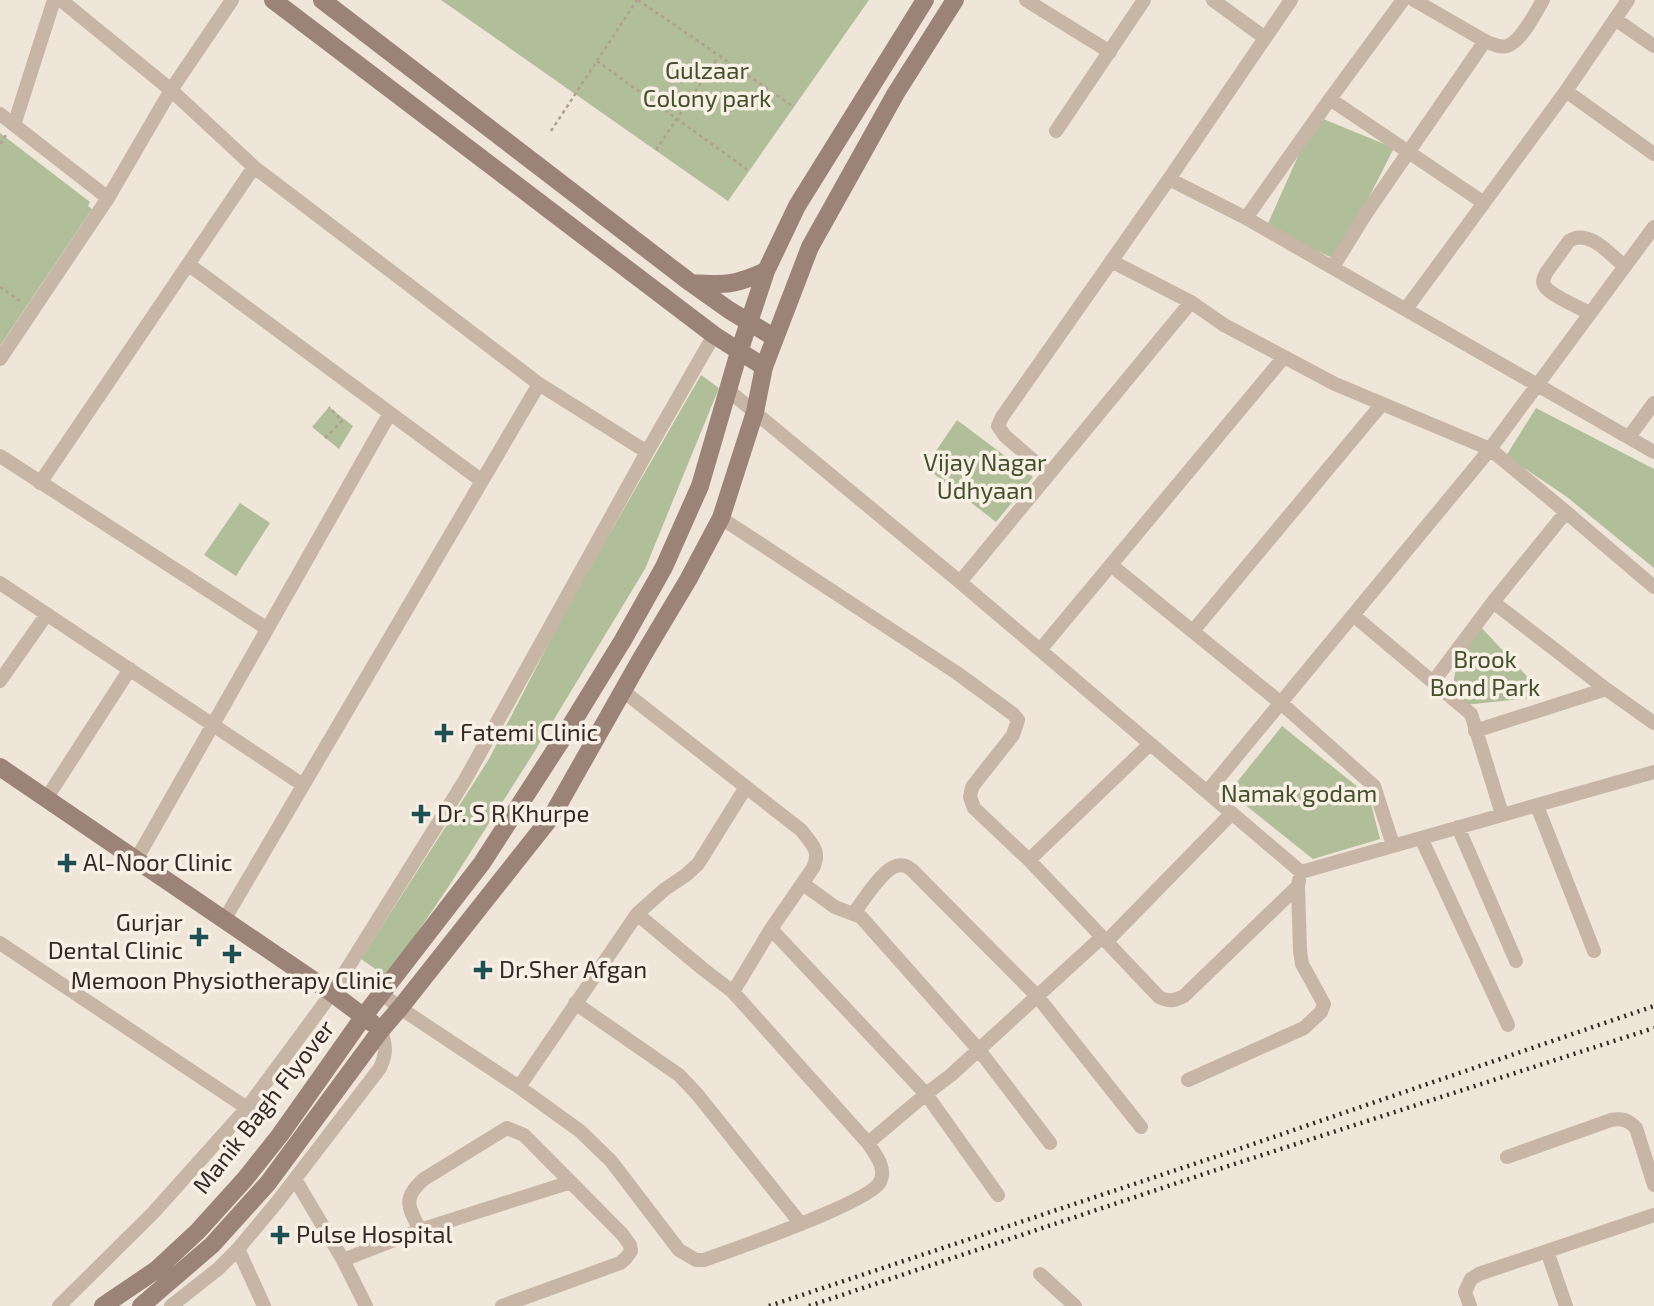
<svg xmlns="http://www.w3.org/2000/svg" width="1654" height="1306" viewBox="0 0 1654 1306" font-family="'Exo 2',sans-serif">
<rect width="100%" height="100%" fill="#f0e5d9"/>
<path fill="#b1be9a" d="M441 0H869L728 201Z
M1316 116 1394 148 1337 260 1266 228Z
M0 133 90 202 88 206 92 209 0 346Z
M701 375 719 388 645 569 533 754 449 886 387 977 361 959 489 759 569 604Z
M329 407 353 426 339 449 312 427Z
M1536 408 1654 469V568L1567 497 1506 456Z
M957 420 1033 477 996 522 925 467Z
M240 503 270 523 236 576 204 555Z
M1479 625 1539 689 1531 698 1464 705 1451 696 1457 662Z
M1282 726 1369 796 1380 839 1313 859 1229 792Z"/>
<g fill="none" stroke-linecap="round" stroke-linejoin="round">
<path stroke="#b39f90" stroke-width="2.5" stroke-dasharray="3.5 3.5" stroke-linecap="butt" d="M638 0 794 107
M597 61 749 171
M551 131 637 0
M0 144 6 135
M656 150 718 57
M0 287 20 301
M325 438 342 421 329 407"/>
<path stroke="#c7b5a5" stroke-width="14" d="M61 0 171 90 254 167 539 384 647 452
M1026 0 1110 52
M1213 0 1265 38
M1414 0 1485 41C1492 44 1500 48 1507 46 1521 42 1536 12 1543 0
M1615 19 1654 46
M1566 91 1654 154
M1330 99 1484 203
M0 114 108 198
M14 125 54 0
M1056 131 1144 0
M1169 179 1246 218 1654 452
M1246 218 1330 99 1403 0
M1111 261 1191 302 1224 325 1335 384 1490 449 1566 512 1654 587
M188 264 482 481
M1333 267 1365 215 1485 41
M1406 309 1566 91 1628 0
M1590 313C1580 308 1549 295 1544 285 1542 280 1544 278 1546 273L1569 241C1588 228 1610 254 1624 266
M0 359 108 198 171 90 232 0
M729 391 960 582 1301 872
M1629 437 1654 403
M0 456 266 628
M1049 474 1005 436 998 426 1002 417 1169 179 1291 0
M40 483 254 167
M721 518 957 673 1013 714 1018 720 1013 735 972 787 970 797 974 808 1029 860 1159 997C1170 1002 1174 1001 1184 996L1298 886
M1111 565 1281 703 1374 786 1393 845
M960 582 1191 302
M0 583 303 785
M1493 602 1606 689 1654 723
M1353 615 1471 714 1502 814
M1193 631 1382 404
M1040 650 1284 357
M0 681 47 614
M1433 682 1493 602 1566 512
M623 691 801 830C812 844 821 851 813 868L771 929 733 992
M1475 731 1606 689
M1207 792 1487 453 1654 227
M46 799 130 669
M1537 806 1594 951
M1458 827 1516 961
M1421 838 1508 1025
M136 860 390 413
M1029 860 1150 744
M1301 872 1654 772
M803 884 835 907 861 917 979 1050 1050 1143
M854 913C863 901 882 870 896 866 903 864 907 866 912 870L1037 996 1141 1127
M224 920 539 384
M771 929 926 1094 998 1195
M1106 942 1232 813
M0 943 247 1108
M381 993 400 1008 519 1087 580 1131 611 1161 679 1250 696 1260H704C732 1250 870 1202 880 1182 887 1168 875 1154 868 1143L733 992 703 969 637 914
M575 1003 679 1075 697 1094 801 1224
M1188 1080 1304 1028 1321 1012 1324 1004 1302 964 1300 951 1298 886 1299 880
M519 1087 637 914 665 889 686 875 698 864 746 787
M868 1143 926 1094 951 1075 1102 937
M1507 1157 1611 1120C1623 1118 1628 1120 1636 1128L1654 1185
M295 1179 343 1260 366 1306
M420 1230C408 1207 402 1198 424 1179L507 1128 524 1135 622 1234 630 1245 631 1251 626 1258 620 1263 502 1306
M238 1249 264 1306
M1547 1251 1566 1306
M343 1260 420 1230 571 1182
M1040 1274 1075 1306
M59 1306 153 1213 247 1108 332 993 465 780 647 452 714 335
M171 1306 218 1269 238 1249 278 1201 380 1068C387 1052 386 1047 381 1030
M1470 1306 1465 1292 1471 1279 1479 1274 1654 1215"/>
<path stroke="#9b8477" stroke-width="18" d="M273 0 714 335 764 367
M322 0 691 283 729 310 775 338
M691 283C724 285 734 286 766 271
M0 767 332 993 372 1023
M103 1306 156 1270 198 1231 245 1179 280 1135 364 1016 482 863 566 733 623 640 664 567 700 486 739 352 766 271 797 206 925 0
M141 1306 212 1245 268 1183 381 1030 400 1008 552 816 642 657 688 580 721 518 755 412 764 367 810 247 896 93 955 0"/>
<path stroke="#332a26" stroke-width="4.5" stroke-dasharray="2 5" stroke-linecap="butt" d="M769 1306 1230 1152 1654 1006
M809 1306 1216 1170 1654 1028"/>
</g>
<g fill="#1e4f53" stroke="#f8efe5" stroke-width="2.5">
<path d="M440.5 722.5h7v7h7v7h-7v7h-7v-7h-7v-7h7z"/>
<path d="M417.5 803.5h7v7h7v7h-7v7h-7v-7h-7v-7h7z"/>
<path d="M63.5 852.5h7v7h7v7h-7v7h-7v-7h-7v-7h7z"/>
<path d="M195.5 926.5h7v7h7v7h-7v7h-7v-7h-7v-7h7z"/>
<path d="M228.5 943.5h7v7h7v7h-7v7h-7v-7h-7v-7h7z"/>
<path d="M479.5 959.5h7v7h7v7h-7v7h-7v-7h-7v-7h7z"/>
<path d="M276.5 1224.5h7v7h7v7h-7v7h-7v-7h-7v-7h7z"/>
</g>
<g text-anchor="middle" stroke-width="7" stroke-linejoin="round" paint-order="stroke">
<g font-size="24" fill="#42502b" stroke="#f8efe5">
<text x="707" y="79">Gulzaar<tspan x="707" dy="28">Colony park</tspan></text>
<text x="985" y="471">Vijay Nagar<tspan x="985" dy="28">Udhyaan</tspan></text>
<text x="1485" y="668">Brook<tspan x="1485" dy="28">Bond Park</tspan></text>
<text x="1299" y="802">Namak godam</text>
</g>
<g font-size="24" fill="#332a26" stroke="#f8efe5" text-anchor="start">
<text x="460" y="741">Fatemi Clinic</text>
<text x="437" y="822">Dr. S R Khurpe</text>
<text x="83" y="871">Al-Noor Clinic</text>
<text x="183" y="931" text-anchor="end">Gurjar<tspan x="183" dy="28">Dental Clinic</tspan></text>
<text x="499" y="978">Dr.Sher Afgan</text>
<text x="232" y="989" text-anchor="middle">Memoon Physiotherapy Clinic</text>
<text x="296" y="1243">Pulse Hospital</text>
</g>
<g font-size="24" fill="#332a26" stroke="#f8efe5">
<text transform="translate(264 1107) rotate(-52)" y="8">Manik Bagh Flyover</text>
</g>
</g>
</svg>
